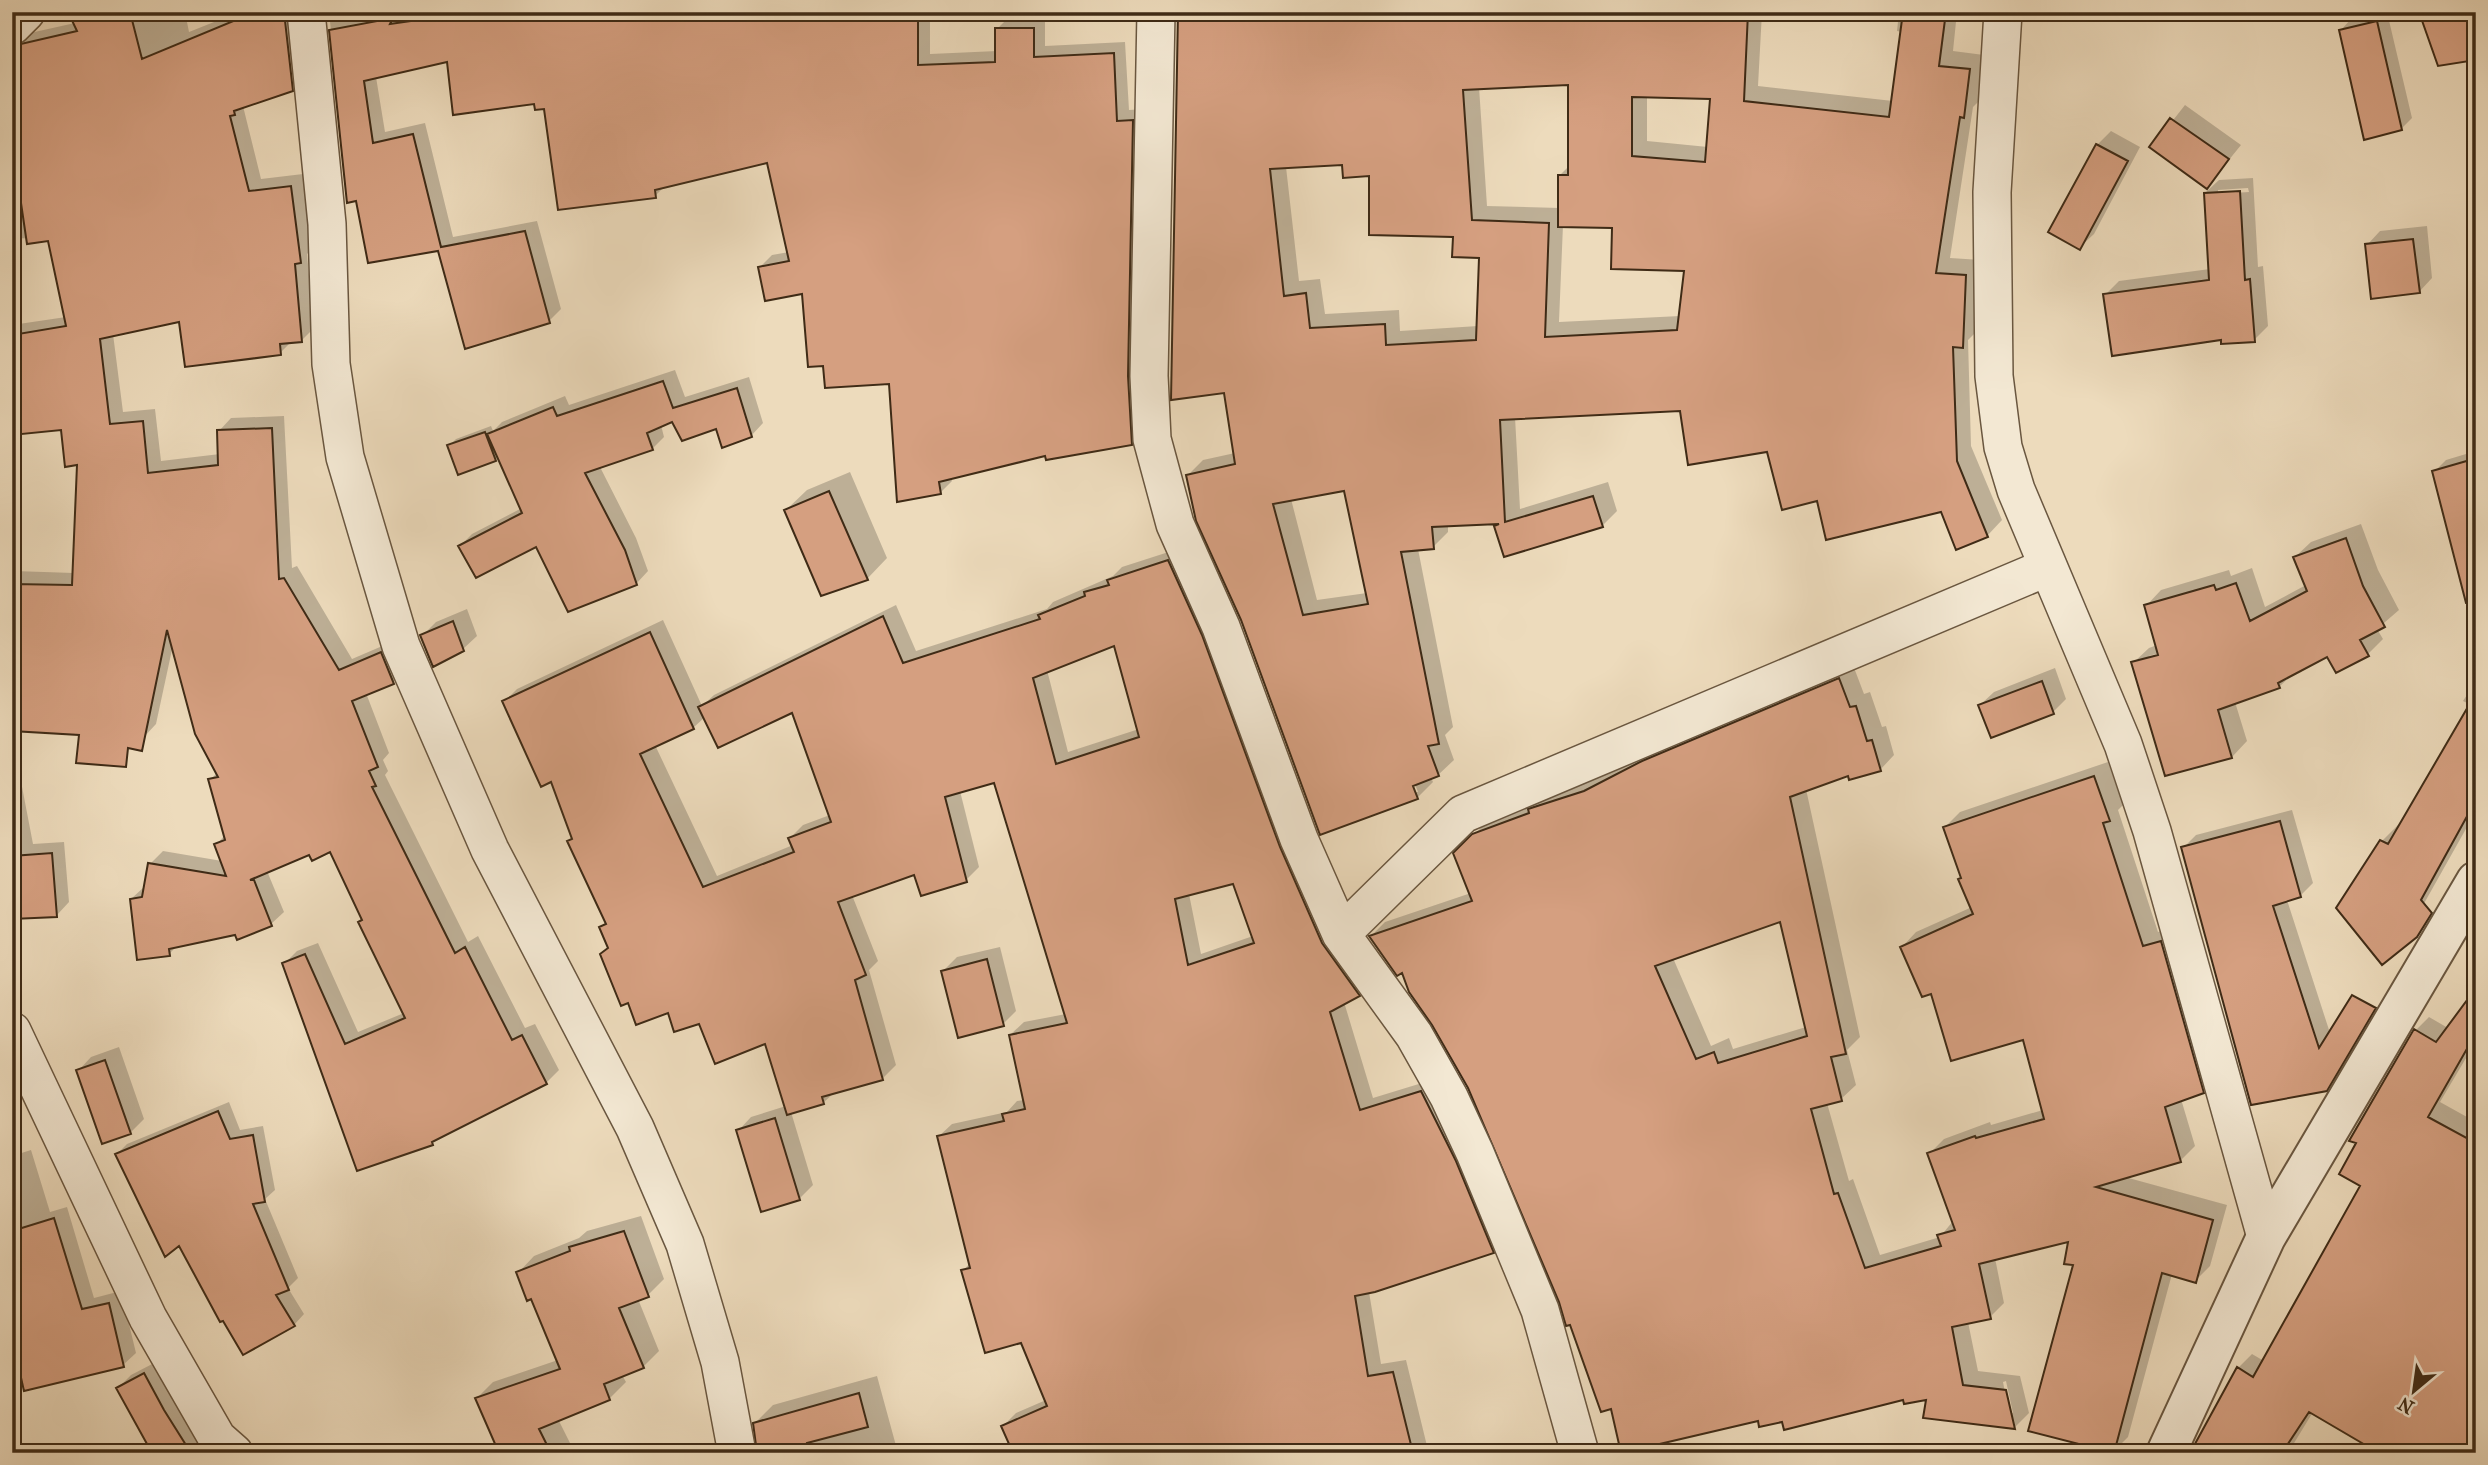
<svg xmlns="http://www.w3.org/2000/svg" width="2488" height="1465" viewBox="0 0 2488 1465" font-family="'IM FELL French Canon',serif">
<rect width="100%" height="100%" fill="#eddbbc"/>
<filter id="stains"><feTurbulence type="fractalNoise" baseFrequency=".00286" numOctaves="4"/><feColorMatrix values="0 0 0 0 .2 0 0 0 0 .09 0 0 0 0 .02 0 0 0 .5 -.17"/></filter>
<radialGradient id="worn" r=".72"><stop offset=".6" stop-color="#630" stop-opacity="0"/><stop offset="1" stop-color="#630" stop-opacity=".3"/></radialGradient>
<path fill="#0003" fill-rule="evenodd" d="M70 12H185L189 32 239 12H298L305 76 292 89 243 106 261 179 303 174 312 249 307 254 314 328 302 340 292 341 280 353 180 320 113 334 123 412 155 409 161 461 220 454 219 431 231 418 284 416 292 568 297 566 352 659 394 641 406 669 393 682 366 693 389 753 383 760 388 771 385 775 468 942 478 936 525 1028 535 1024 559 1070 546 1083 432 1143 358 1169 284 964 297 951 318 943 358 1032 404 1013 331 850 310 853 267 871 284 912 271 924 238 937 236 933 178 945 169 954 131 899 144 887 150 864 163 851 222 861 216 845 225 835 210 780 218 772 173 645 156 724 144 737 12 729V525H17L14 571 74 573 79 463 62 428 12 433V325L66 317 50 239 12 238V37L75 23Z
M329 12H930V54L997 51V29L1009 17H1045V46L1125 42 1129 110 1144 109 1143 431 1131 443 1046 454 951 477 952 481 940 493 891 382 824 364 804 292 760 267 772 255 789 252 768 161 665 186 655 196 546 107 448 60 376 77 385 132 425 123 453 237 537 221 561 309 549 321 440 249 358 199 349 201Z
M1246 12H1762L1758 86 1893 101 1902 32 1897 31 1899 12H1957L1953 51 1984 55 1979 101 1973 107 1950 258 1981 260 1977 331 1968 340 1971 446 2002 520 1987 536 1942 510 1818 499 1769 450 1682 409 1515 417 1520 509 1608 482 1617 511 1602 526H1496L1500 522 1448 525V532L1433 547 1418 549 1453 727 1445 735 1454 760 1438 775 1431 778 1433 782 1418 797 1321 833 1188 475 1203 460 1235 453ZM1570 84V165L1560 175V208L1487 206 1479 87ZM1647 95 1712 97 1708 147 1647 141ZM1344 163 1370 175 1481 256 1478 326 1400 331 1399 310 1325 314 1320 279 1299 281 1286 167ZM1563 225 1613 226 1686 270 1680 316 1559 322ZM1345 489 1367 593 1317 600 1291 499ZM1412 777 1418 792H1414Z
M2387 12 2412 118 2401 129 2341 30 2351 19Z
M2185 105 2241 145 2207 187 2152 147Z
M2111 131 2140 147 2094 234 2080 247 2097 145Z
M2253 178 2258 267 2263 266 2268 326 2254 340 2223 338 2105 295 2119 281 2210 269 2205 193 2219 180ZM2248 188 2249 192 2218 194V190Z
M2427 226 2432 278 2419 292 2367 245 2380 231Z
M675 370 685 397 749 377 763 423 751 436 673 420 661 425 664 437 652 449 600 467 636 538 648 571 636 584 537 545 460 546 472 534 522 508 499 456 495 460 449 446 456 439 491 426 493 431 502 422 565 396 569 405Z
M2476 451V570L2434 472 2446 460Z
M850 472 887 558 867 579 786 510 807 490Z
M2361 524 2378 570 2399 610 2377 629 2383 639 2368 654H2328L2294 673 2279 687 2235 702 2247 741 2232 757 2133 663 2149 648 2157 645 2146 606 2161 590 2229 570 2231 576 2252 568 2265 607 2306 585 2295 557 2311 542ZM2166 651 2149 659V656Z
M1181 548 1372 981 1359 994 1344 1002 1373 1098 1435 1079 1506 1239 1493 1252 1369 1292 1381 1364 1406 1360 1428 1450 1426 1453H1172L1003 1426 1016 1413 1046 1400 1022 1341 963 1271 970 1263 938 1137 952 1124 1007 1112 1017 1101 1024 1100 1010 1035 1024 1022 1066 1014 995 781 960 791 979 867 966 880 915 873 852 895 878 961 869 970 896 1065 883 1078 835 1092 823 1103 791 1112 813 1185 799 1199 738 1131 751 1117 786 1106 766 1042 669 1010 609 947 601 928 607 922 552 780 504 702 517 689 663 620 702 706 714 695 896 605 916 651 1047 609 1053 602 1113 576 1122 567ZM1116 643 1139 729 1068 752 1047 670ZM793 710 830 815 803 825 790 838 793 845 717 876 655 745 693 728 705 717ZM1234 882 1253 936 1201 954 1189 894Z
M467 609 477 636 463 649 434 665 422 636 436 622Z
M1853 665 1864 694 1870 692 1882 727 1886 726 1894 755 1880 770 1849 773 1806 789 1860 1037 1847 1050 1856 1085 1841 1099 1827 1103 1849 1181 1853 1179 1880 1255 1940 1237 1953 1221 1929 1154 1944 1139 1990 1122 1991 1125 2043 1110 2024 1038 1932 992 1902 947 1916 932 1972 907 1945 827 1960 812 2108 762 2123 805 2118 810 2158 932 2175 927 2218 1077 2203 1092 2181 1099 2195 1146 2180 1161 2125 1177 2227 1205 2210 1266 2195 1281 2172 1274 2128 1437 2113 1452 2070 1240 1995 1258 2004 1303 1990 1317 1968 1322 1978 1371 2020 1376 2029 1413 2014 1428 1928 1397 1904 1398 1783 1420 1613 1406 1561 1301 1469 1086 1403 971 1371 936 1385 922 1471 893 1455 853 1489 820 1545 795 1600 777 1659 747ZM1782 920 1806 1027 1733 1049 1729 1038 1711 1046 1673 958ZM2006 1381 2013 1413H2009L2003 1382Z
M2055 668 2066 699 2053 712 1980 705 1994 692Z
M2476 681V811L2399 948 2382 841 2398 825 2401 826 2471 705 2463 701Z
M19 771 33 844 64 842 69 902 57 915 12 918V772Z
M2292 810 2313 883 2300 896 2287 900 2330 1033 2348 1013 2368 1027 2339 1076 2326 1089 2183 848 2196 835Z
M2476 931V950L2467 943Z
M1000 947 1016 1011 1003 1024 943 971 957 957Z
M2476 991V1051L2472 1048 2440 1102 2476 1122V1453H2375L2377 1449 2313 1412 2288 1453H2192L2238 1368 2252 1354 2264 1361 2362 1185 2415 1031 2429 1017 2448 1028Z
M119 1047 144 1119 130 1133 78 1071 91 1057Z
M229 1102 240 1130 263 1126 275 1190 265 1199 298 1278 288 1288 304 1314 294 1325 180 1243 117 1154 127 1144Z
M31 1150 50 1212 67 1207 94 1298 121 1291 136 1353 123 1365 12 1330V1156Z
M641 1216 664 1279 648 1295 638 1299 659 1351 643 1367 622 1375 626 1382 609 1399 558 1419 575 1453H484L497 1444 477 1398 493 1382 558 1360 532 1297 518 1273 534 1256 579 1238 587 1231Z
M158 1361 213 1453H152L143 1437 118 1388 131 1375Z
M877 1376 898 1453H759L755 1423 773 1405Z"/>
<path fill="#d59f80" stroke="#3f2b16" stroke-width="2" fill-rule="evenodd" d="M68 12H130L142 59 255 12H284L293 91 234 111 235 115 230 116 249 191 291 186 301 263 295 264 302 342 280 344 281 355 185 367 179 322 100 339 110 424 143 421 148 473 218 465 217 430 272 428 279 579 284 578 339 670 381 652 394 684 352 701 378 767 369 771 376 786 372 787 455 953 465 947 512 1040 522 1035 547 1084 432 1142 433 1145 357 1171 282 963 305 954 345 1044 405 1018 358 922 362 920 330 852 312 861 309 855 250 880H254L272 926 237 940 235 935 169 949 170 956 137 960 130 899 142 897 148 863 226 876 214 844 225 840 208 779 218 777 195 734 167 630 142 751 128 748 126 767 76 763 79 735 12 731V584L72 585 77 465 65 467 61 430 12 435V335L66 326 48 241 27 244 16 169 12 170V46L77 31Z
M474 12 918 14V65L995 62V28H1034V57L1114 53 1117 121 1133 120 1128 376 1132 445 1046 460 1045 456 939 482 941 494 897 502 889 384 825 388 823 366 808 367 802 294 765 301 758 267 789 261 767 163 655 190 656 198 558 210 544 109 535 110 534 104 453 115 447 62 364 81 373 143 413 134 441 247 525 231 550 323 465 349 438 251 368 263 356 201 347 203 329 30 393 18 390 24Z
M1178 12H1748L1744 101 1889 117 1903 12H1946L1939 66 1970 69 1964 118 1960 117 1936 273 1966 275 1963 348 1953 347 1957 461 1988 537 1956 550 1941 512 1826 540 1817 501 1782 510 1767 452 1688 465 1680 411 1500 420 1505 522 1593 496 1603 527 1504 557 1494 526 1499 524 1432 527 1434 549 1401 552 1439 744 1428 746 1439 776 1413 786 1418 799 1320 835 1241 620 1196 521 1186 475 1235 464 1224 393 1171 400ZM1568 85V175H1558V227L1612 228 1611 269 1684 271 1677 330 1545 337 1549 223 1472 220 1463 90ZM1632 97 1710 99 1705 162 1632 156ZM1342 165 1343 178 1369 176V235L1453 237 1452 257 1479 258 1476 340 1386 345 1385 324 1310 328 1306 293 1284 296 1270 169ZM1344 491 1368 604 1303 615 1273 504Z
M2419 12H2476V60L2438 66Z
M2377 21 2402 130 2364 140 2339 30Z
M2170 118 2229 159 2207 189 2149 147Z
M2096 144 2128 161 2080 250 2048 232Z
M2240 191 2245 280 2250 279 2255 342 2221 344V340L2112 356 2103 294 2209 280 2204 193Z
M2413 239 2420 293 2371 299 2365 244Z
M663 381 673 408 737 388 752 437 722 448 716 429 682 441 672 422 647 433 653 450 585 473 625 550 637 585 568 612 536 547 476 578 458 546 522 513 487 434 553 407 557 416Z
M485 432 496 461 458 475 447 445Z
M2470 460 2476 480V602L2466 603 2432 471Z
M829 491 868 580 821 596 784 510Z
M2346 538 2363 586 2385 627 2360 640 2369 656 2336 673 2327 657 2278 683 2280 688 2218 710 2232 758 2165 776 2131 662 2158 655 2144 605 2214 585 2216 590 2236 583 2250 621 2307 591 2293 557Z
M1168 560 1202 635 1280 847 1322 943 1360 996 1330 1012 1360 1110 1421 1091 1456 1161 1494 1253 1375 1292 1355 1296 1368 1376 1393 1372 1413 1453H1013L1001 1426 1047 1406 1021 1343 985 1353 961 1270 970 1268 937 1136 1004 1121 1002 1114 1025 1109 1009 1035 1067 1023 994 783 945 797 967 882 921 896 914 875 838 902 866 975 855 980 883 1080 822 1097 824 1104 787 1115 765 1044 715 1064 699 1024 674 1032 668 1013 636 1025 628 1003 621 1006 600 954 608 948 599 927 606 924 567 841 572 839 551 782 541 787 502 701 650 632 694 729 640 754 703 887 794 852 788 838 831 822 792 713 718 748 698 707 883 616 903 663 1040 619 1038 615 1085 596 1084 592 1109 585 1107 580ZM1114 646 1139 737 1056 764 1033 678ZM1233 884 1254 943 1188 965 1175 899Z
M453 621 464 651 433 667 420 635Z
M1839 678 1850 707 1856 706 1867 741 1872 740 1881 771 1849 780 1848 776 1790 797 1846 1054 1831 1057 1842 1101 1811 1109 1834 1194 1838 1193 1865 1268 1941 1246 1937 1235 1955 1230 1927 1153 1975 1136 1976 1138 2044 1119 2023 1040 1951 1061 1931 994 1922 997 1900 947 1973 914 1958 879 1961 878 1943 827 2094 776 2110 821 2103 823 2143 946 2161 941 2204 1093 2165 1107 2181 1162 2096 1187 2213 1220 2196 1283 2162 1273 2114 1453 2028 1431 2073 1265 2064 1264 2068 1242 1979 1264 1991 1319 1952 1327 1963 1385 2006 1390 2015 1429 1923 1418 1926 1400 1904 1404 1903 1400 1784 1430 1782 1422 1759 1427 1758 1421 1621 1453 1611 1409 1601 1412 1570 1325 1566 1326 1559 1302 1468 1088 1432 1025 1409 992 1402 973 1397 976 1369 936 1472 901 1453 853 1472 834 1529 813 1528 809 1584 791 1642 761ZM1780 922 1807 1036 1718 1063 1714 1052 1696 1059 1655 966Z
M2042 681 2054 714 1991 738 1978 705Z
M2476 693V800L2421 900 2432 913 2417 937 2382 965 2336 908 2380 840 2388 844Z
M2280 821 2301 897 2273 906 2319 1048 2352 995 2376 1008 2327 1091 2251 1105 2181 847Z
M52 853 57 917 12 919V856Z
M987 959 1004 1026 958 1038 941 971Z
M2476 988V1033L2428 1117 2476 1143V1453H2379L2309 1412 2282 1453H2190L2237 1367 2253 1377 2360 1186 2339 1174 2356 1143 2349 1141 2414 1029 2436 1042Z
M105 1060 131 1134 102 1144 76 1070Z
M218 1111 230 1139 253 1135 265 1202 253 1204 289 1290 276 1295 295 1326 243 1355 223 1321 220 1322 179 1246 165 1257 115 1154Z
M775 1118 800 1200 761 1212 736 1130Z
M54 1218 82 1309 109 1303 124 1367 24 1391 12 1338V1231Z
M624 1231 649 1297 619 1308 644 1368 604 1384 610 1400 539 1429 551 1453H499L475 1398 560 1369 531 1299 527 1301 516 1272 570 1251 569 1247Z
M144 1373 164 1410 191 1453H152L116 1388Z
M859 1393 868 1427 807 1443 809 1453H757L753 1423Z"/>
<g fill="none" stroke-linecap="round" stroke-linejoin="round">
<g stroke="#6a5740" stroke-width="40">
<path id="minor" d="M306 12 327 224 331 364 345 457 401 646 490 850 635 1128 685 1244 720 1362 737 1453
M1156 12 1149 376 1152 439 1175 524 1221 627 1299 839 1341 934 1414 1035 1449 1097 1475 1153 1540 1310 1580 1453
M2003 12 1992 192 1994 376 2003 447 2016 490 2123 744 2152 831 2266 1237
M12 26 26 12
M1341 934 1463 814 2048 567
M12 1031 148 1318 217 1438 234 1453"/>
</g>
<g stroke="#6a5740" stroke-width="42">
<path id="tertiary" d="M2166 1453 2266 1237 2476 881"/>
</g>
<use href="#minor" stroke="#f3e8d3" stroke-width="37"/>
<use href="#tertiary" stroke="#f3e8d3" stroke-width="38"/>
</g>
<rect width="2488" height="1465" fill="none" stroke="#eddbbc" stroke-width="42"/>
<rect x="14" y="14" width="2460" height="1437" fill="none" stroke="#3f2b16" stroke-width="3.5"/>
<rect x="21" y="21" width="2446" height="1423" fill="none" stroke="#3f2b16" stroke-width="2"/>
<g transform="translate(2414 1391) rotate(209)" stroke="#f3e8d3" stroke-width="5" paint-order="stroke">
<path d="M0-5L12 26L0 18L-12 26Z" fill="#3f2b16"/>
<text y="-10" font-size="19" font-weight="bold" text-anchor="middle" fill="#3f2b16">N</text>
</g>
<rect width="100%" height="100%" filter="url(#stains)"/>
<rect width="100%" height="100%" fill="url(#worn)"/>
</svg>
